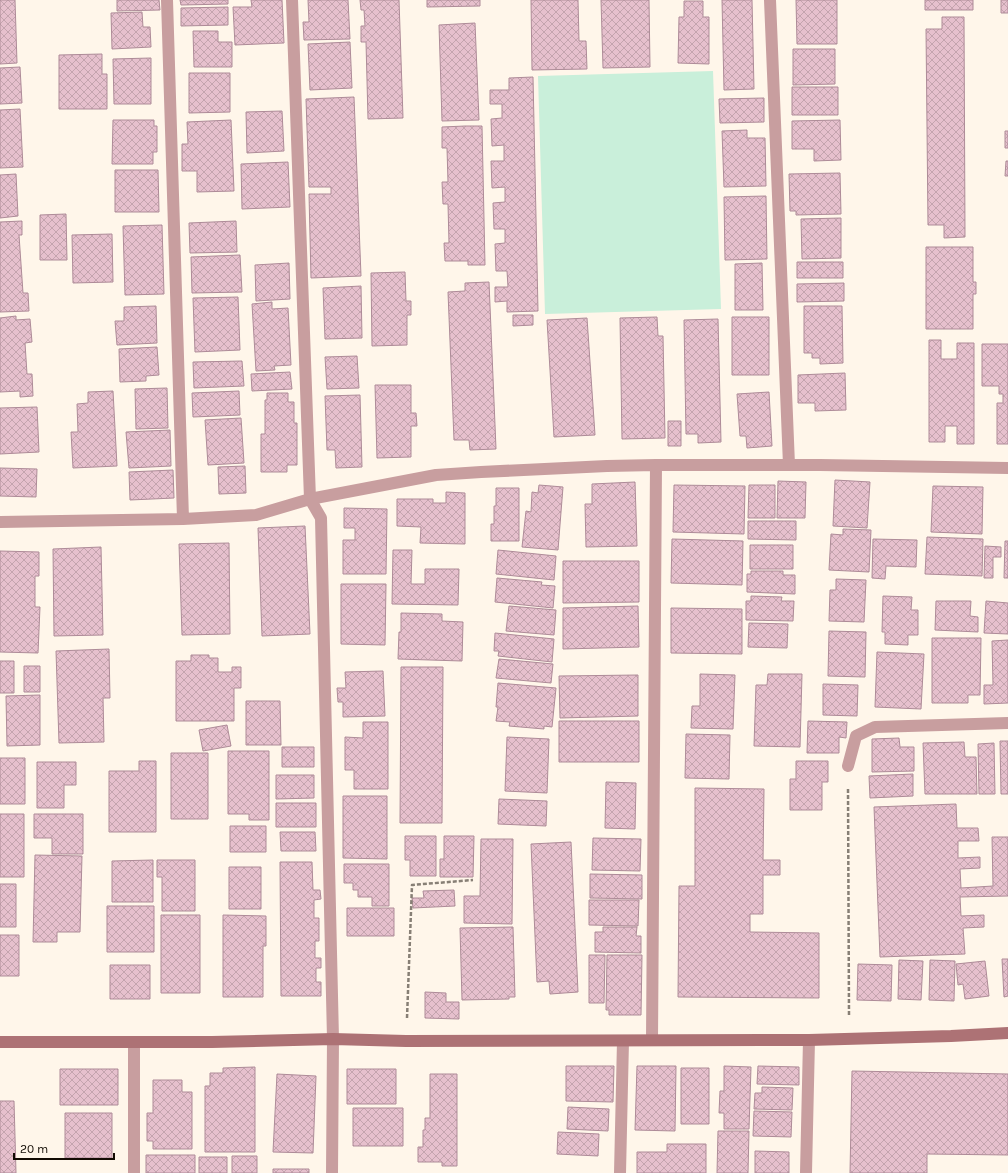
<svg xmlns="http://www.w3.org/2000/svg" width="1008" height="1173" viewBox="0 0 1008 1173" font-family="Karla,sans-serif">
<defs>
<pattern id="building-cross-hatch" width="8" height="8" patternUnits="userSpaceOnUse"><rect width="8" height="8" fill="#e6c0cd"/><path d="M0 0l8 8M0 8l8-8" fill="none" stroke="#c4a4ae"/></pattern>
</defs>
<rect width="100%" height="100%" fill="#fff6ea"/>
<path fill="#c9efda" d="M713 71 721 309 545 314 538 76Z"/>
<path fill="url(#building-cross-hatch)" stroke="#ae8b98" d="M0 0H15L17 63 0 64Z
M117 0H159L160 10 117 11Z
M180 0H228V4L181 5Z
M251 0H282L284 43 235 45 233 7H252Z
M308 0H348L350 39 304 40 303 22H309Z
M360 0H399L403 118 368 119 366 42H361V26H365L364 10H361Z
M427 0H480V6L427 7Z
M531 0H578L579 41H586L587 69 532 70Z
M601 0H649L650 67 603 68Z
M722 0H752L754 89 724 90Z
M796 0H837V44H797Z
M925 0H973V10H925Z
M1001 0H1008V13H1001Z
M684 1H703V17H709V64L678 63 679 17H684Z
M228 7V25L181 26V8Z
M142 12 143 27H150L151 47 112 49 111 13Z
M942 17H964L965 237 944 238V225H928L926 29H942Z
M475 23 479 120 442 121 439 25Z
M193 31H218V42H232V67H194Z
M350 42 352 88 310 90 308 44Z
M793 49H835V84L793 85Z
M102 54V74H107V109H59V55Z
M151 58V104H114L113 59Z
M20 67 22 103 0 104V68Z
M189 73H230V112L189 113Z
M533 77 538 311 507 312V301L495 302V287H508L507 271H496L495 244 505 243V229H494L493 203 505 202V187L492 188 491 161H504V145L492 146 491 119 502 118V104H490V90H509V78Z
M792 87H838V115H792Z
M354 97 361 276 311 278 309 194H331V187H309L306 99Z
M764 98V122L720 123 719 99Z
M20 109 23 167 0 168V110Z
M282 111 284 151 247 153 246 112Z
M113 120H154V126H157V152H153V164H112Z
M231 120 234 191 197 192V171H182V144H188L187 122Z
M840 120 841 160 814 161V149H792V121Z
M465 126H482L485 265H468V261H445L444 243H449L448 204H443L442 182H448L447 148H442V127Z
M747 130V138H765L766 186 724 187 722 131Z
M1005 131H1008V148H1005Z
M1006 161H1008V176H1005Z
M288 162 290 207 242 209 241 164Z
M115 170H158L159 212H115Z
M840 173 841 214 796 215V211H790L789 174Z
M16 174 18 216 0 218V175Z
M766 196 767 259 725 260 724 197Z
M66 214 67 260H40V215Z
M841 218V258L802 259 801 219Z
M22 221V235H19L23 293H28L29 311 0 312V222Z
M236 221 237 252 190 253 189 223Z
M162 225 164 294 125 295 123 226Z
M112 234 113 282 73 283 72 235Z
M926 247H973V282H976V294H973V329H926Z
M240 255 242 292 192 293 191 257Z
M797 262H843V278H797Z
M289 263 290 299 256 301 255 265Z
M762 263 763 310H735V264Z
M405 272 406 301H411V315H407V345L372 346 371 273Z
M489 282 496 449 470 450 469 440H454L448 292 465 291V283Z
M844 283V301L797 302V284Z
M361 286 362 338 325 339 323 288Z
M238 297 240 350 195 352 193 298Z
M272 302V309L288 308 291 365 274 366 275 370 256 371 252 304Z
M156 306 157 343 117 345 115 321H124V307Z
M804 306H842L843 363 820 364V358H812V353H804Z
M513 315H533V325L513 326Z
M16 316V320L30 319 32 342 25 343 27 374H32L33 396 20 397V391L0 392V318Z
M657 317 658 336H663L665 438 622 439 620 318Z
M732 317H769V375H732Z
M587 318 595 435 554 437 547 320Z
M718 319 721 442 698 443V434H686L684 320Z
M929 340H941V359H957V343H974V444H957V426H945V442H929Z
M982 344H1008V444H997V403H1003V394H999V386H982Z
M157 347 159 375 146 376V381L120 382 119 349Z
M357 356 359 388 327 389 325 357Z
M242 361 244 386 194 388 193 362Z
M290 372 292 389 252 391 251 374Z
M845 373 846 410 815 411V403H798V375Z
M375 385H411V413H416L417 426H411V457L377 458Z
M167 388 168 428 136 429 135 389Z
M113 391 117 466 73 468 71 432H78L77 404 88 403V392Z
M239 391 240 415 193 417 192 393Z
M769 392 772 446 747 448 746 436H740L737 394Z
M267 393H288V402H294V423H297V465H287V472H261V434H265V400H267Z
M360 395 362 467 336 468 335 450H327L325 396Z
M37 407 39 452 0 454V408Z
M241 418 244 463 208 465 205 420Z
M668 421H681V446H668Z
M170 430 171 466 129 468 126 432Z
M245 466 246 493 219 494 218 467Z
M0 468 37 469 36 497 0 496Z
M173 470 174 498 130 500 129 472Z
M835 480 870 482 867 528 833 526Z
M778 481 806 482 805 518H777Z
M635 482 637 546 586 547 585 504H592V484Z
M539 485 563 487 558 550 522 547 526 511 531 512 532 492 538 493Z
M674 485 745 486 744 534 673 532Z
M749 485H775V518H748Z
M933 486 983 487 982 534 931 532Z
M496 488H519V541H491V524H494V506H496Z
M446 492 465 493V544L420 543 421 527 397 526V499H433V503H446Z
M344 508 387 509 386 574H343V540H355V528H344Z
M748 521H796V540L748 539Z
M305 526 310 634 262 636 258 528Z
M843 529 871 530 869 572 829 570 831 534 843 535Z
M927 537 983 539 982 576 925 574Z
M672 539 743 541 742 585 671 583Z
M873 539 917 540 916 567 886 566 885 579 872 578Z
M1005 541H1008V578H1004Z
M229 543 230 634 182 635 179 544Z
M750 545H793V569H750Z
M985 546 1001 547V557H993V578H984Z
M101 547 103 635 54 636 53 549Z
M393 550H412L411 584H425V569H459L458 605 392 604Z
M498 550 556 556 554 580 496 574Z
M0 551 39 552V576H35V607H40L38 653 0 652Z
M563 561H639V602L563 603Z
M751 571H783V575H795V594L747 592V574H751Z
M497 578 542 582 541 585 555 586 553 608 495 602Z
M836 579 866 580 864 622 829 621 830 590H836Z
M341 584H386L385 645 341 644Z
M751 596 782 597 781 601H794L793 621 746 620V601H751Z
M883 596 912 597 911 610H918V635H908V645L885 644V632H882Z
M936 601H971L970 616 978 617V632L935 630Z
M986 601 1008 603V634L984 633Z
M509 606 556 610 554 635 506 631Z
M638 606 639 647 563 649V608Z
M671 608 742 609V654L671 653Z
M401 613 442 614V621L463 622 462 661 398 659 399 632H401Z
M749 623 788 624 787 648 748 647Z
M829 631 866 632 865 677 828 676Z
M495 633 554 639 552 662 498 656 499 651H494Z
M932 638H981L980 695H968V703H932Z
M1008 640V703L984 704V685H993L992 641Z
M109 649 110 698H103L104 742 59 743 56 651Z
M877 652 924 654 921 709 875 707Z
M191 655H209V658H218V672H232V667H241V688H234V721H176V661H191Z
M499 659 553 664 551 683 496 678Z
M0 661H14V693H0Z
M24 666H40V692H24Z
M401 667H443L442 823H400Z
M383 671 385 716 343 717V702H338L337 688H346L345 672Z
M700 674 735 675 733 729 691 728 692 706H700Z
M768 674H802L800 747 754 746 756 685H767Z
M638 675V716L560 718 559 676Z
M498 683 556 688 552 727 544 726V729L509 726 510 722 496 721 498 707H496Z
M823 684 858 685 857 716 823 715Z
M40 695V745L7 746 6 696Z
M246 701H280L281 745H246Z
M559 721H639V762H559Z
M808 721 847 722 846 738 839 737V753H807Z
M363 722H388V789H354V770H345V737L363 738Z
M227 725 231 746 203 751 199 730Z
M686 734 730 735 729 779 685 778Z
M507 737 549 739 547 793 505 791Z
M899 738 900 747H914V771L872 772V739Z
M1000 741H1008V794H1001Z
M964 742 965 757H976L977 794H925L923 743Z
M994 743 995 794H979L978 744Z
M282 747H314V767H282Z
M228 751H269V820H249V814H228Z
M171 753H208V819H171Z
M0 758H25V804H0Z
M139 761H156V832H109V771H139Z
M796 761H828V782H822V810H790V779H796Z
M37 762H76V785H64V808H37Z
M913 774V796L870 798 869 776Z
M276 775H314V798L276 799Z
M606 782 636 783 635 829 605 828Z
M695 788 764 789 763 860H780V875H763V914H750V932L819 933V998L678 997 679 886H695Z
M343 796H387V859L343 858Z
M499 799 547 801 546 826 498 824Z
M276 803H316V827H276Z
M956 804 957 828H978L979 841H958V858L980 857V868L960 869 961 888 993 886 992 837H1008V896L960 897 961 916 984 915V927L963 928 965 954 880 957 874 807Z
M0 814H24V877H0Z
M34 814H83V854H52V838H34Z
M230 826H266V852H230Z
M280 832H315L316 851H281Z
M405 836H436V876H410V860H405Z
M444 836H474L473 877H440V859H444Z
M593 838 641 839 640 871 592 870Z
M481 839H513L512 924 464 923V896H480Z
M571 842 578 992 550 994 549 981 537 982 531 844Z
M35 855 82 856 80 932H57V942H33Z
M153 860V902H112V861Z
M157 860H195V911H162V877H157Z
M280 862H312L313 890H320L321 899 314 900V918H319V941H315V958H321V968H316V982H321V996H281Z
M344 864H389V906H372V897H358V890H353V883H344Z
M229 867H261V909H229Z
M590 874 642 875V899L590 898Z
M0 884H16V927H0Z
M454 890 455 906 413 908 412 898H424L423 891Z
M589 900H639L638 926 589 925Z
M107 906H154V952H107Z
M347 908H394V936H347Z
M161 915H200V993H161Z
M223 915 266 916V946H263V997H223Z
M513 927 515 997H509V999L462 1000 460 928Z
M603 927H637L636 936H641V953L595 952V932H603Z
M0 935H19V976H0Z
M589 955H605L604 1003H589Z
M607 955H642L641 1015H609V1010H606Z
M1002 959H1008V996L1004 997Z
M899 960 923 961 921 1000 898 999Z
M930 960 955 961 954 1001 929 1000Z
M985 961 989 996 965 999 963 984 958 985 956 964Z
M858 964 892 965 891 1001 857 1000Z
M110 965H150V999H110Z
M425 992 446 993V1002H459V1019L425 1018Z
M566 1066H614L613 1102 566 1101Z
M637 1066H676L675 1131 635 1130Z
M724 1066 751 1067 749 1129H724V1113H719L720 1091H724Z
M758 1066 799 1067V1085L757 1084Z
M255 1067V1152H205V1086H210V1073H223V1068Z
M681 1068H709V1124H681Z
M60 1069H118V1105H60Z
M347 1069H396V1104H347Z
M852 1071 1008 1074V1155L927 1154V1173H850Z
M277 1074 316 1076 313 1153 273 1152Z
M430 1074H457V1166H442V1162H418V1147H423V1130H425V1118H430Z
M153 1080H182V1092H192V1149H153V1141H147V1113H153Z
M762 1087 793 1088 792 1110 754 1109 755 1093H762Z
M0 1101H14L16 1173H0Z
M568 1107 609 1109 608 1131 567 1129Z
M353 1108H403V1146H353Z
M754 1111 792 1112 791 1137 753 1136Z
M65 1113H112V1158H65Z
M718 1131H749L748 1173H717Z
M558 1132 599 1134 598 1156 557 1154Z
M667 1144H706V1173H637V1152H667Z
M755 1151 789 1152V1173H755Z
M146 1155H195V1173H146Z
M232 1156H257V1173H232Z
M199 1157H227V1173H199Z
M273 1169H309V1173H273Z"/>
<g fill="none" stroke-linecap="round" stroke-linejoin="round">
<path stroke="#877f75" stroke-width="2.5" stroke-dasharray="4 2" stroke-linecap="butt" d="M848 789 849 1016
M407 1018 412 885 473 880"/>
<path stroke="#c89e9f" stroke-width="12" d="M167 0 183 519
M292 0 310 499 321 518 333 1039 332 1173
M770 0 789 465
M0 522 183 519 256 515 310 499 436 475 481 472 607 466 656 465H820L1008 468
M848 766 856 736 875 727 1008 723
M652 1040 656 465
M134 1173V1042
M620 1173 623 1041
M806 1173 809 1040"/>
<path stroke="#ad7275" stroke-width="12" d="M0 1042H212L333 1039 406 1041 809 1040 951 1036 1008 1033"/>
</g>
<path d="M14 1153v6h100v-6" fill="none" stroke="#120b03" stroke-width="2"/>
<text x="20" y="1153" font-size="12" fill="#120b03" stroke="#fff6ea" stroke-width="3" paint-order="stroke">20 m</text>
</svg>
